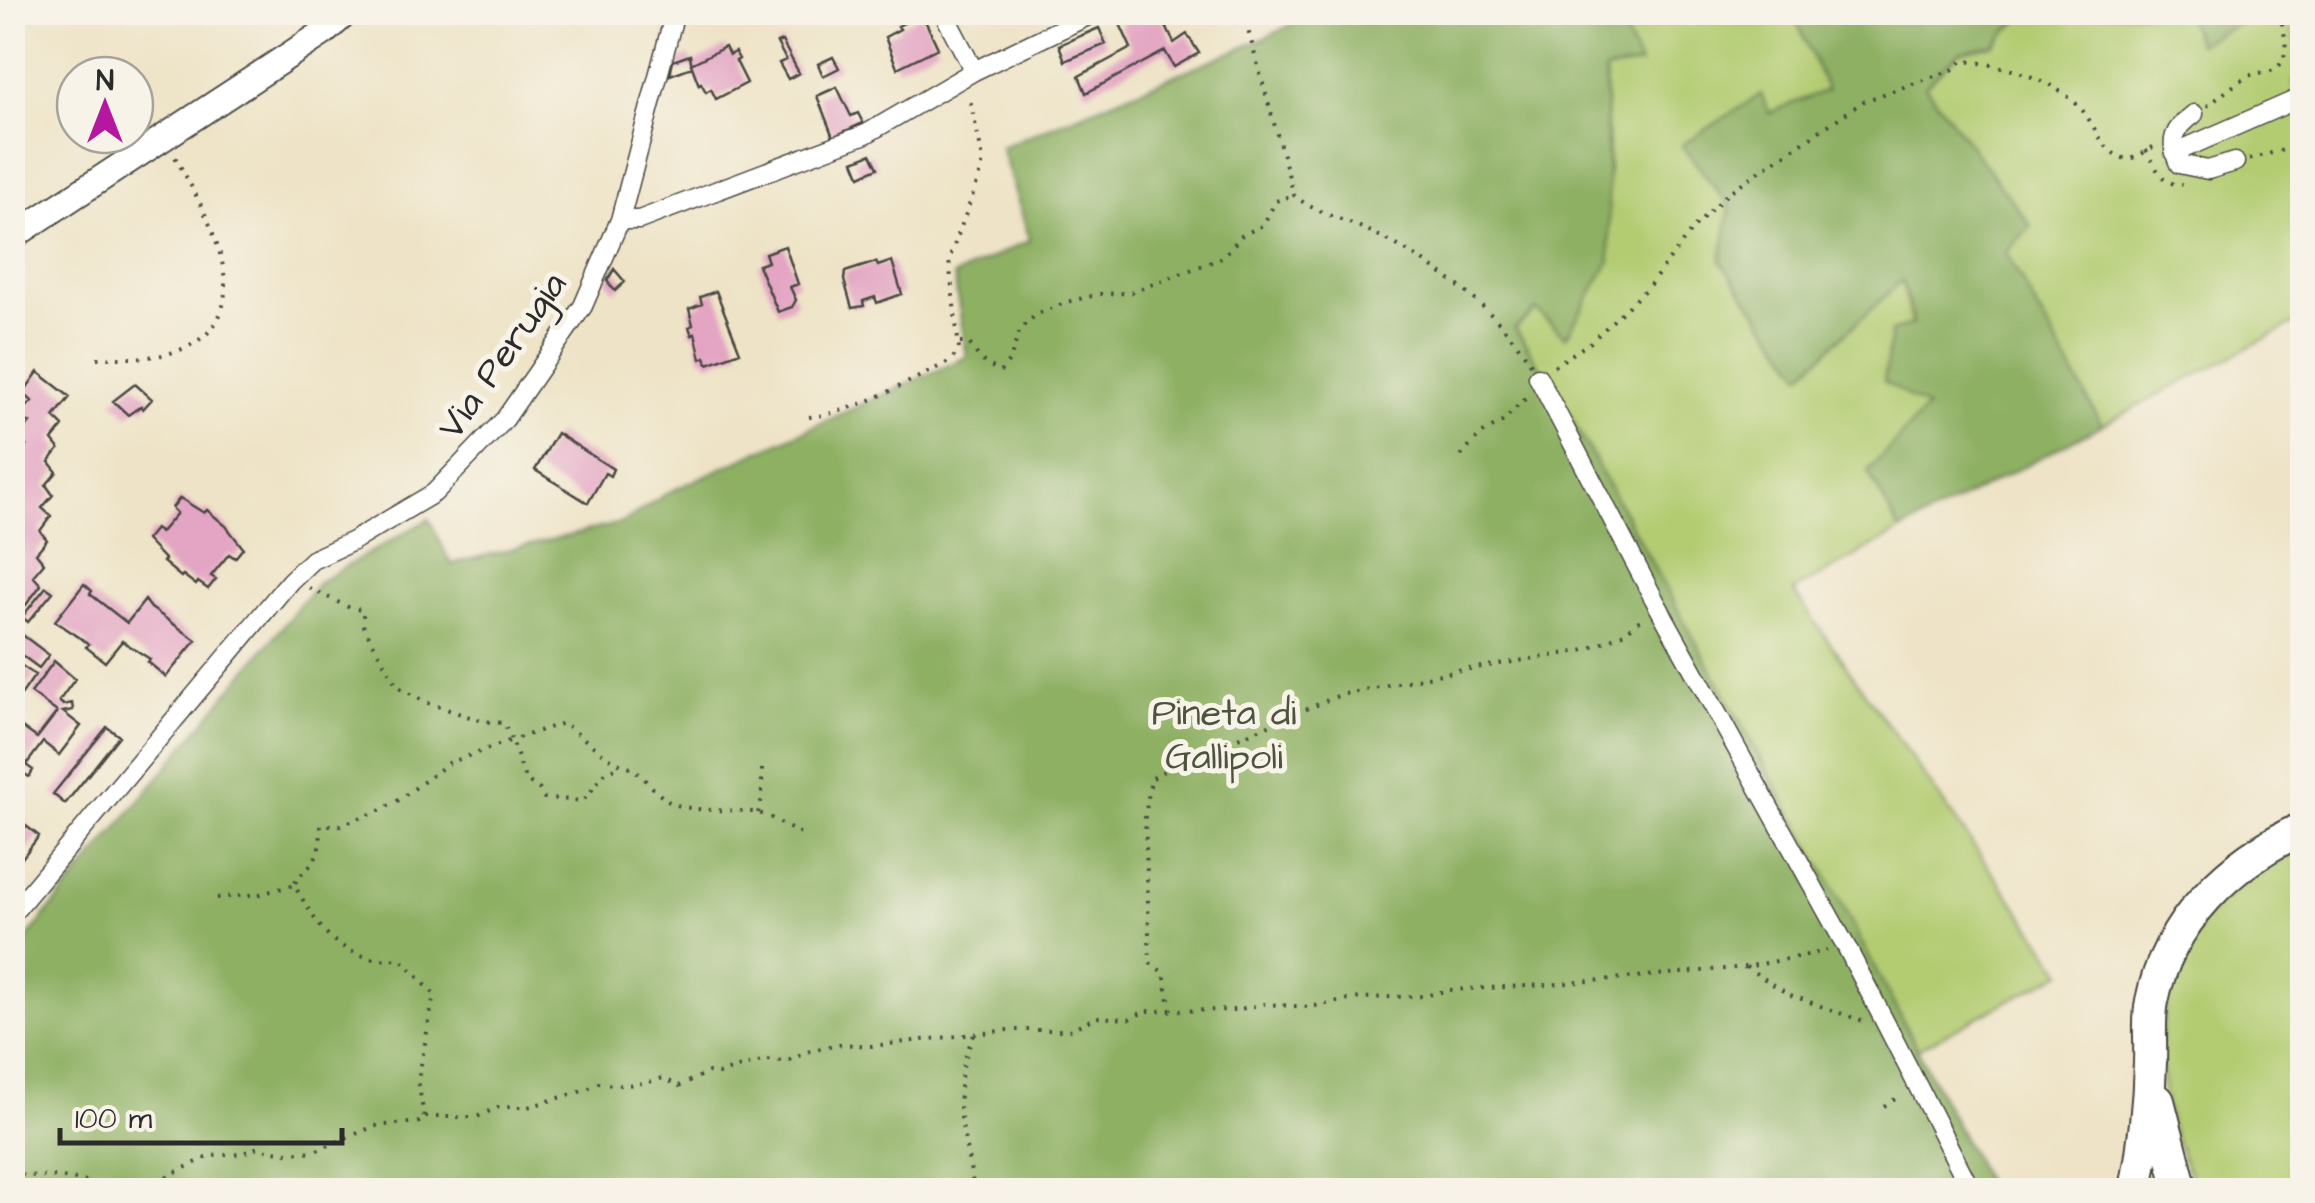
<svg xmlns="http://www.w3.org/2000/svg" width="2315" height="1203" viewBox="0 0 2315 1203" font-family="'Architects Daughter',sans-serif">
<rect width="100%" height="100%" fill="#f7f3e8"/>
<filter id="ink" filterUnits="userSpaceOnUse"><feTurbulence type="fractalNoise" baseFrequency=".01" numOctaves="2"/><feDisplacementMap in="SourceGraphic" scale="20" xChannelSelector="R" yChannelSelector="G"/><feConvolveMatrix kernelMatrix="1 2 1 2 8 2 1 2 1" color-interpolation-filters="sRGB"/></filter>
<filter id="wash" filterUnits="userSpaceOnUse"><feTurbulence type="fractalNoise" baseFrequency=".0048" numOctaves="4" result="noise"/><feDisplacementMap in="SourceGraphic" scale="40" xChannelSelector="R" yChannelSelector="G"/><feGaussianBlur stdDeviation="2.25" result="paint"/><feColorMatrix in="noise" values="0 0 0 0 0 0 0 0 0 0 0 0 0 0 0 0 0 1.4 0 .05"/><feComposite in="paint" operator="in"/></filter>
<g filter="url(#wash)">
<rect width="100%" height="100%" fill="#eee3c6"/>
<path fill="#b3cc72" stroke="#6f7c4e" stroke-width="2.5" d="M1616 13H1796L1797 22 1828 90 1769 113 1761 95 1730 207 1721 262 1902 279 1928 407 1868 471 1900 531 1793 591 2063 972 1917 1049C1843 908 1766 769 1689 630 1633 528 1577 426 1515 328L1536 310 1565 336 1609 171 1605 71 1639 63Z
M2025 13H2186L2198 43 2259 13H2286L2302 57V77L2293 82 2302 102V319L2102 425 2006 253 1925 86 1959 52 1994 45Z
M2302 849V1190H2199C2149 1110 2144 981 2213 908 2237 882 2270 864 2302 849Z"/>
<path fill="#8eb064" stroke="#5c6e48" stroke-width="2.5" d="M1314 13H1616L1640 64 1605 71 1610 261 1566 337 1536 310 1515 328 1559 397 1836 893 1990 1190H13V955L319 582 429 519 451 564 622 523 669 492 967 357 954 276 1030 240 1001 147 1263 39Z
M1796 13H2025L1994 45 1959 52 1925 86 2031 226 2006 253 2102 425 1900 531 1868 471 1927 408 1884 381 1891 332 1913 324 1902 280 1802 374 1721 262 1730 207 1682 145 1761 94 1769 113 1827 90 1797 22Z
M2186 13V12L2259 13 2198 44Z"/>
<g id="blocks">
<path fill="#e3a5c3" d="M726 12H759V13L751 16 753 22 746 25 742 14 729 20Z
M1145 12H1159L1174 43 1187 34 1199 53 1174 67 1165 51 1086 93 1079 76 1131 48 1120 24Z
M922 14 938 48 897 68 885 37 900 29 898 26Z
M1099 28 1106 44 1065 61 1059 45Z
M782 41 799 73 788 79 779 63 786 60 777 43Z
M725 47 729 55 735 52 739 59 736 61 747 83 716 99 711 89 706 92 701 83 699 85 691 64Z
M690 55 692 67 670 75 673 61Z
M833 57 839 68 823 76 818 64Z
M837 87 851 116 858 113 863 123 833 137 817 96Z
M871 154 878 168 860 176 854 161Z
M785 246 798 284 790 287 796 300 792 307 778 312 758 265 768 262 765 253Z
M892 261 902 294 877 303 875 297 863 301 864 306 852 308 844 280 845 272 876 262 878 266Z
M614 269 625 282 615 291 607 281Z
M716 291 740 352 708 364 705 357 701 359 695 333 692 335 689 327 693 325 689 309 702 304 700 297Z
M38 372 70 397 54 417 63 426 52 440 59 449 49 462 57 472 46 485 53 495 42 508 51 516 40 531 47 540 36 553 44 563 33 576 41 585 26 605 12 592V519L17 514 12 511V501L20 491 12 486V482L23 468 13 462 26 446 17 439 30 423 19 416 32 401 23 393Z
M135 384 152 399 143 409 141 406 128 415 113 401Z
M557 433 613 469 610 476 605 473 588 503 535 470Z
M180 498 204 513 207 510 226 526 243 548 235 558 229 554 211 576 216 579 208 589 198 582 196 585 183 575 181 577 163 562 165 560 146 540 155 529 160 533 177 513 172 508Z
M84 584 92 591 90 594 127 623 145 600 151 608 196 640 166 677 148 662 150 659 122 641 105 662 86 647 89 644 55 621Z
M46 587 53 592 28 622 22 617Z
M12 627 49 655 39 668 12 648Z
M12 659 35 675 19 698 12 693Z
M54 661 75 679 59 701 63 705 72 703 73 710 63 712 81 726 59 755 43 742 26 765 33 770 29 777 12 765V734L19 725 37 738 57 712 31 693Z
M107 727 119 736 65 804 53 794Z
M17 819 39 836 16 866 12 863V824Z"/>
</g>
</g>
<g filter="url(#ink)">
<use href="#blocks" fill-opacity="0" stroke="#484742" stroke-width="2.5"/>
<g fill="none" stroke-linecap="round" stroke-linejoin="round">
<g stroke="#484742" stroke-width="21">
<path id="street" d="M943 12 974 71
M2194 114C2174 129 2168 140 2179 164L2208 170 2235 162
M2174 153 2302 97
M620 220H639L866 134 974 71 1096 12
M1538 377 1654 599 1847 948 1971 1190
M12 914 290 581 312 560 353 541 434 493 505 419 583 306 620 220 675 12"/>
</g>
<g stroke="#484742" stroke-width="29">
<path id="secondary" d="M12 237 323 33 347 12"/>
</g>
<g stroke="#484742" stroke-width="36">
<path id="highway" d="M2158 1101 2181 1190
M2136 1190C2144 1148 2149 1105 2150 1062 2151 1041 2148 1021 2152 1001 2168 921 2231 861 2302 829"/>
</g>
<path stroke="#484742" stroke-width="4" stroke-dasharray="2.5 8" stroke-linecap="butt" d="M1243 12 1294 195C1315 214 1347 220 1371 232 1427 258 1499 310 1531 364
M2207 106C2222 96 2237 80 2254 74 2260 72 2266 73 2271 71 2294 62 2284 30 2279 12
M2146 150C2156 165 2159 184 2182 185
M2249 159 2302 145
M960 343H969L981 360 1000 372 1010 360 1020 329 1037 314 1067 302 1100 294 1130 293 1222 258 1241 236 1263 225 1276 201 1294 195
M97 358C119 358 145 359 167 354 273 326 208 216 174 155
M1554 366 1591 342 1649 286 1692 230 1729 192 1864 101 1952 70 1962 61C2000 63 2058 80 2083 111 2095 126 2103 152 2123 158 2135 162 2146 149 2158 145
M809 417C859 412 906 382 951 361L959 349 949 260 981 172 983 159 969 95
M1461 456 1481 434 1502 422 1527 397
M309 588 350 608 363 610V625L397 686 425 702 482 721 504 723 512 740 563 723C582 735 612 766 632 768 644 778 655 791 666 800 686 814 735 808 758 813 772 816 786 828 800 833
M758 813 762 798V768
M217 898 260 894 294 885
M1746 967 1788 994 1864 1022
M1171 1010 1164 973 1150 963 1145 817 1151 779 1174 765 1340 695 1451 672 1586 650 1624 633 1644 617
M974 1035C947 1093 965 1132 974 1190
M1884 1106 1900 1096
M424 1117 418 1081 434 994 402 960C392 958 381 961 371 958 327 947 316 921 294 885 298 876 303 874 310 866 320 855 321 839 321 825H340L377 812 396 802 449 763 512 740 525 779 540 790 544 798 582 801C598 788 595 773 620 767
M12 1180 21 1175 58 1177 113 1186 157 1181 210 1156 241 1154 255 1148 287 1153 315 1151 375 1126 419 1122 424 1117H477L499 1107H528L586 1090 598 1083C621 1087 641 1085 663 1078L679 1086 709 1072 718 1074 765 1060 787 1061 810 1051 842 1044 872 1046 1008 1030H1069L1096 1017 1129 1019 1146 1011 1235 1010 1264 1004 1309 1007 1360 998 1424 996 1449 990 1546 985 1746 967 1827 951"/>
<use href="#street" stroke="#fff" stroke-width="18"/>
<use href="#secondary" stroke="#fff" stroke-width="25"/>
<use href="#highway" stroke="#fff" stroke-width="32"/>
</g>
</g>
<g text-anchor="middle" stroke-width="10" stroke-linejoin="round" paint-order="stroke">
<g font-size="38" fill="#2b2b2b" stroke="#f7f3e8">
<text transform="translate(501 355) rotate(-55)" y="13">Via Perugia</text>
</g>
<g font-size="38" fill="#4d533d" stroke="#f7f3e8">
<text x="1224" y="725">Pineta di<tspan x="1224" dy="44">Gallipoli</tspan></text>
</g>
</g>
<rect width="2315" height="1203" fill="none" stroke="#f7f3e8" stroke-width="50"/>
<g transform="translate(105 105)"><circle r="48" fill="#f7f3e8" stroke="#a5a39c" stroke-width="2.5"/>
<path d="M0-8L18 38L0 25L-18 38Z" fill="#b5179e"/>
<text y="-15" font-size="28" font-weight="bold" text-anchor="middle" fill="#2b2b2b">N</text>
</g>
<path d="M60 1128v15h282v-15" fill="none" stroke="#2b2b2b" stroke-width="5"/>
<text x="75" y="1128" font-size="30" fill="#2b2b2b" stroke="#f7f3e8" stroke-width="8" paint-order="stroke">100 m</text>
</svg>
